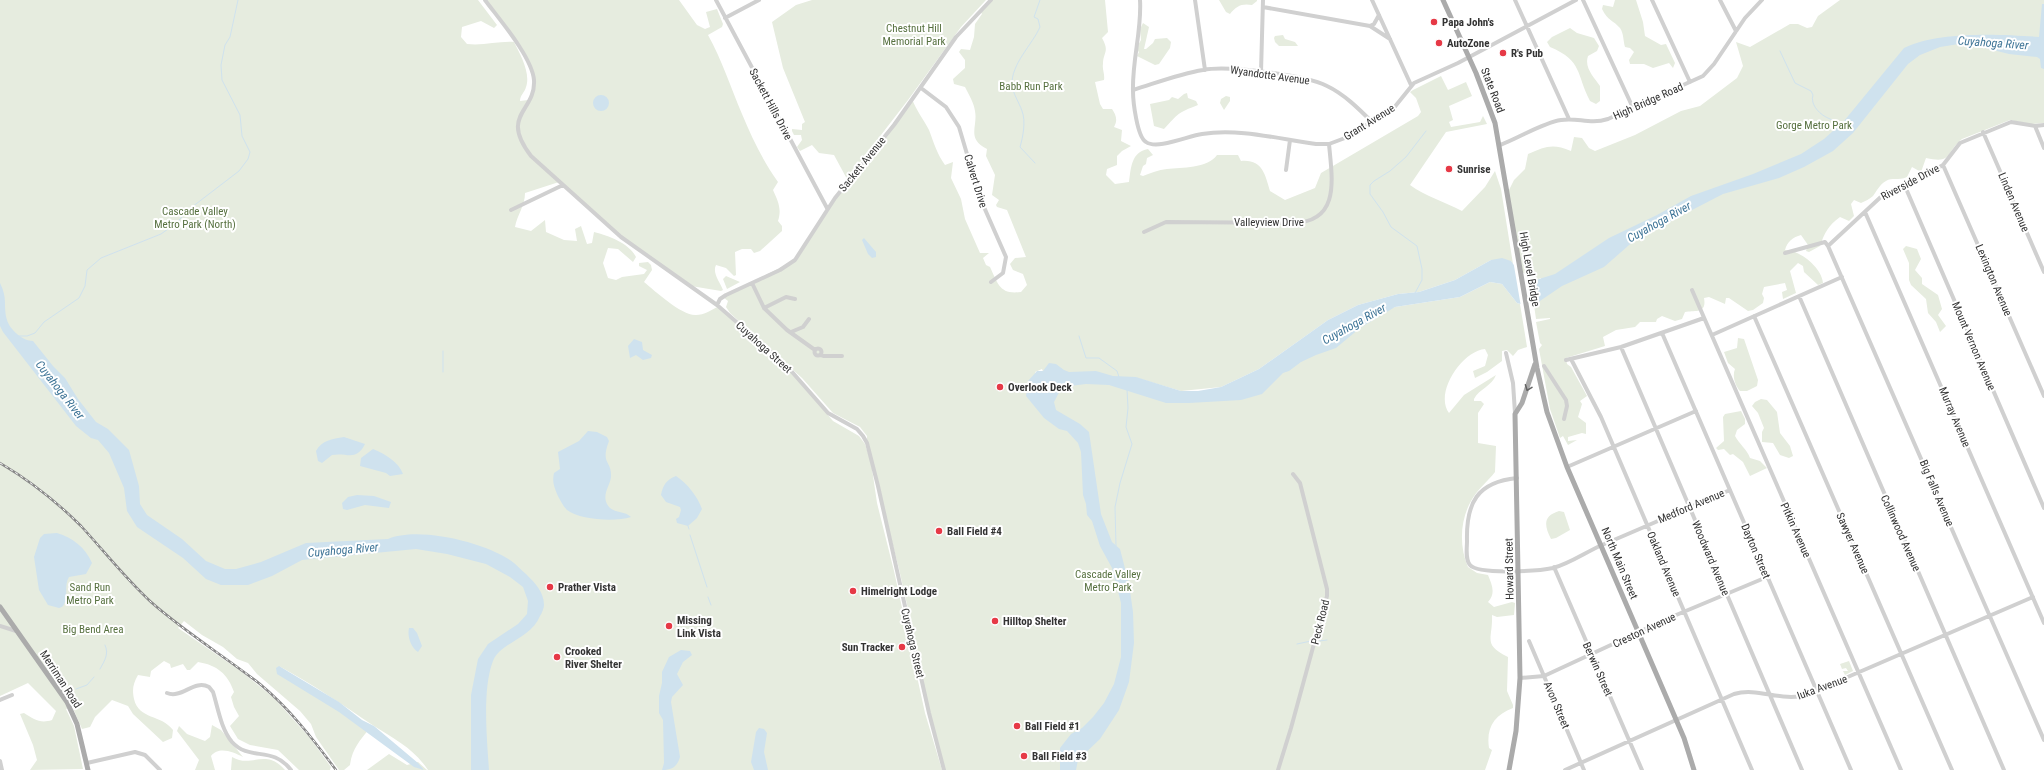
<svg xmlns="http://www.w3.org/2000/svg" width="2044" height="770" viewBox="0 0 2044 770" font-family="'Roboto Condensed',sans-serif">
<rect width="100%" height="100%" fill="#fff"/>
<path fill="#e6ecdf" fill-rule="evenodd" d="M0 0H478L497 25 494 28 481 21 462 27 461 37 467 44C483 46 498 41 514 42 520 54 531 73 526 87 525 92 520 95 520 101L528 100C531 95 535 86 533 79 528 52 501 22 485 0H679L697 25 705 29 710 27 706 12 717 9 723 24 722 27 708 35C722 60 731 88 742 114 752 138 763 161 778 182L773 190C778 201 782 209 778 221L782 226V231L760 251 754 253 751 249H742L735 252 736 275 734 276 726 268 716 265C712 273 720 282 723 290L721 291 691 286 630 244 559 182 525 193C525 206 517 215 515 227L531 231 545 220 546 232 564 240 577 241 575 229 581 226 587 244 592 243 594 232C609 236 629 243 636 257L633 262 618 249 608 248 603 263 608 278 616 280 622 277 644 274 647 270 639 266V263L648 262 651 265 652 270 644 282C655 291 682 316 696 315 704 315 712 310 719 306L786 365 833 421 859 436 865 444 871 462 877 503 894 571 925 713 942 770H428C413 748 396 740 374 726 343 705 312 684 279 666L370 728C360 740 352 749 350 765L344 770H339L316 737 311 724 300 711 257 674 248 663 237 659 223 647 202 635 184 621 178 628 242 672 274 698 310 738 331 767 330 770H299L278 750 250 745 238 739 230 726 239 716 234 707 231 697 234 692C228 674 217 665 198 662L190 670H187L183 664 171 668 170 664 164 661 151 671 150 677 138 675C133 684 132 689 134 699 139 720 161 714 173 730L172 738 163 742 133 714 128 706 112 700 95 717 90 727 82 729 72 706 66 709 74 726 83 769 30 770 37 760 33 745 20 714 24 713C34 719 40 724 52 720L56 711 28 683 0 696Z
M812 0H986L961 27 908 100 847 179 834 155 819 153 812 145 800 151 797 147 802 140 801 135H794L792 131V129L802 130V124L805 122 783 68 772 22 796 5Z
M991 0H1105L1108 32 1102 38C1110 52 1103 52 1103 64 1102 69 1105 74 1104 80L1095 82 1100 104 1103 109H1112C1116 115 1118 120 1114 127L1122 130 1121 141 1131 146 1122 151 1117 156V165L1107 169 1106 175 1115 184 1129 182C1131 168 1131 152 1148 149L1153 155 1147 158 1146 164 1143 166 1140 175 1143 176C1151 173 1158 170 1167 169 1182 167 1207 169 1217 155H1238L1241 161C1262 159 1265 174 1270 191L1285 200 1315 188 1321 173 1418 116 1421 112 1416 98 1410 92 1413 90 1441 76 1448 90 1466 82 1472 96 1449 106 1453 120 1449 122 1451 127 1480 122 1483 116 1487 124 1446 132 1410 185C1425 196 1445 202 1462 211L1485 187 1495 171 1501 189 1513 264 1511 261 1491 260 1455 280 1419 292 1398 294 1358 305 1328 320 1259 369 1221 387 1181 391 1134 377 1146 394 1259 391 1337 326 1395 307 1460 297 1490 282 1502 284 1517 303 1520 304 1527 347 1518 350 1513 356 1507 350 1502 351V361L1487 372 1475 378 1473 371 1485 366 1488 355 1485 349C1462 351 1434 393 1449 413L1464 395 1496 375C1492 386 1479 389 1474 399V401H1481L1484 404 1478 413V443L1496 446 1495 472C1488 481 1477 490 1471 501 1460 520 1459 547 1468 567L1477 573 1488 575C1492 585 1496 593 1488 602L1494 607 1512 602 1515 603 1514 615 1497 617 1492 615C1493 640 1482 644 1508 657L1507 691 1513 705V708C1494 715 1486 728 1489 748L1492 750 1485 770H944L924 687 922 671 899 569 867 443V436L860 427 833 413 802 378 730 313 726 307 728 301 723 297 795 260 827 208 912 99C916 110 924 120 929 130 934 143 937 154 945 165L953 162 951 178 961 199 965 219 980 253H989L983 258 986 265 990 267C998 284 1000 295 1021 292L1027 285 1023 274 1013 270 1010 264 1015 258 1026 257 1007 210 997 207 996 205 999 200 992 195 995 175 986 156 987 149C966 138 978 127 975 111 974 103 969 95 965 87L954 84 953 79 965 68V60L959 52 961 49 970 50 974 37 975 24 982 14 980 11ZM1042 369 1054 400 1035 372Z
M1219 0H1257V1L1252 5C1242 3 1236 6 1230 14L1226 12Z
M1615 0H1636L1643 22 1645 36 1661 45 1666 44 1675 63 1673 68 1669 63 1653 68 1644 64H1630L1629 60 1634 52 1630 48 1625 47C1623 41 1624 34 1620 28 1613 20 1608 21 1602 9L1603 5 1613 7Z
M1840 0H2044V123L2031 124 2010 120 1962 139C1945 153 1953 164 1926 158L1921 172 1912 167 1907 177C1898 181 1892 177 1886 181 1879 185 1877 191 1873 196 1870 199 1865 201 1861 203L1854 200 1851 204 1854 216 1849 221 1840 217C1828 226 1825 232 1820 246L1809 252 1806 251 1808 245 1801 235C1793 237 1787 242 1785 250 1800 250 1822 268 1823 283L1818 285 1804 272 1803 266 1798 263 1790 271 1796 293 1783 299 1782 292 1787 290 1785 283 1764 287 1762 294 1764 298 1763 303 1753 310 1748 311 1729 298H1726L1725 304 1709 297 1704 298C1707 314 1695 310 1685 312L1682 319 1675 321 1662 316 1657 319 1656 322H1640L1635 327 1616 330 1603 337 1605 346 1566 358 1567 364 1571 367 1587 396 1580 401 1582 404 1578 417 1586 423V434L1582 433 1568 437V441L1577 440 1568 445 1563 436 1560 438 1550 409 1539 349 1542 345 1540 343 1536 322 1550 319V318L1536 319 1534 305 1541 278 1536 280 1520 273 1508 192 1514 180 1525 169 1528 154C1545 147 1552 143 1571 151L1574 137 1582 138 1589 148 1595 151 1635 135 1681 111 1700 106 1737 78 1743 66 1736 42 1750 47 1790 24H1798L1807 28 1812 27 1818 16Z
M1143 23 1149 27 1144 49H1146L1153 43 1155 39 1167 38 1171 42 1170 48 1159 64 1155 65 1137 56 1139 52 1136 49 1141 40 1140 29Z
M1570 28 1577 33 1594 38 1599 46 1597 51 1588 56C1584 68 1594 77 1600 86V101L1596 104 1590 101C1576 74 1583 61 1550 47L1547 42 1552 37Z
M1283 35 1285 39 1295 42 1298 46H1279L1275 42 1274 38 1275 36Z
M1187 93 1188 98 1196 101 1198 105C1177 113 1179 113 1164 129L1154 126 1150 104 1169 100 1172 97 1178 99 1184 94Z
M1226 96 1230 97V101L1224 110 1220 103 1221 99Z
M1906 246 1917 249 1921 259 1915 270 1922 278V284L1938 295 1942 309 1938 315 1946 326 1940 332 1936 322 1928 313 1926 299 1911 285 1909 280V263L1903 249Z
M726 276 740 282 727 289 723 279Z
M1738 338 1744 339 1758 380 1757 386 1747 391H1740C1735 385 1732 376 1735 369L1728 363 1724 352 1737 348Z
M1761 399 1767 400 1777 412 1780 433 1790 446 1793 456 1789 458 1780 455 1773 443 1762 442V432L1764 428 1758 413 1752 406 1755 402Z
M1741 411 1745 419V424L1737 430 1735 436C1739 444 1747 449 1750 458L1760 461 1767 468 1750 476 1743 462 1733 454 1730 455 1724 449 1718 450 1716 448 1724 441 1723 417 1725 414Z
M1559 511 1564 512 1570 530 1556 538 1551 539C1544 525 1543 516 1559 511Z
M1849 661 1853 671 1845 675 1843 671H1848L1846 668 1842 669 1840 664Z
M212 725 221 730 243 757C233 752 219 746 211 756L215 770H195L199 760 177 731 179 726 187 734 205 741 210 737Z
M389 754 407 765 418 762 427 770H367Z
M232 757C252 769 265 747 285 770H231Z"/>
<path fill="#cfe2ee" d="M2042 4H2044V69L2041 68 2040 59 2037 57 2009 54 1965 43 1940 47 1920 55 1908 64 1853 133 1833 151 1804 167 1779 178 1723 194 1636 239 1604 267 1562 286 1534 305H1524L1517 303 1502 284 1490 282 1460 297 1395 307 1360 328 1336 348 1316 355 1301 362 1289 371 1283 373 1262 394 1241 400 1189 403H1166L1109 385 1086 384 1062 387 1054 402 1056 410 1080 424 1089 432 1101 514 1112 542 1120 549 1129 584 1133 612 1134 643 1129 682 1119 710 1100 739 1078 760 1076 770H1060V748L1071 734 1082 728 1093 717 1104 703 1114 684 1121 657V603L1112 568 1100 546 1092 521 1087 515 1086 504 1083 495 1081 452 1078 443 1067 431 1059 429 1044 418 1026 396 1028 381 1037 371H1043L1049 363 1056 364 1064 370 1069 372 1096 371 1113 376 1136 377 1181 391H1198L1221 387 1259 369 1328 320 1358 305 1398 294 1419 292 1455 280 1491 260 1502 258 1511 261 1520 273 1536 280 1555 274 1609 238 1657 215 1691 196 1753 174 1801 154 1824 139 1844 121 1904 48C1938 31 2001 34 2039 37Z
M593 103a8 8 0 1 1 16 0a8 8 0 1 1-16 0Z
M864 238 876 252V257L872 258 868 254 862 240Z
M0 283C8 299 3 306 7 320 10 330 23 341 33 341L53 366 65 378 78 399 96 422 108 429 129 450 139 486 140 504 147 515 182 539 206 561 225 569H236L261 562 306 543 388 539C418 526 483 542 510 560 516 564 521 570 526 574 535 583 544 592 544 605 544 608 542 613 540 616 531 639 499 643 493 661 482 689 487 740 489 770H471V695L478 659 488 644 518 624 527 614 528 601 523 587 510 577 486 564 447 554 416 549 302 560 272 576 248 585H221L206 579 183 558 137 527 127 511 124 488 109 453 98 440 91 438 76 426 3 332 0 326Z
M634 339 642 342 643 350 652 355 651 358 643 360 636 355 630 358 628 346Z
M588 431 597 432 607 437 609 441C600 465 612 460 611 477 610 486 602 494 607 504 612 514 624 510 631 517 615 522 580 520 567 510 563 506 559 498 557 494 554 486 552 482 554 473L560 469 558 452 579 441Z
M344 437 365 444C356 462 347 452 332 455L322 463 318 461 316 451C322 440 332 439 344 437Z
M373 449C385 454 399 462 403 474L390 476 386 473 360 466 361 458Z
M676 476C687 483 698 497 702 509L697 518 688 526 677 523 676 519 679 517 681 510 680 507 666 502 661 495C663 485 666 480 676 476Z
M357 495 374 496 391 502 389 508 365 505 347 510 343 509 342 503 348 497Z
M57 533C73 538 85 547 92 563L86 574 69 577C63 587 70 598 62 607L59 608 48 605 39 590 34 557 40 538 44 534Z
M409 628H413L417 633 422 646 418 652C411 648 407 636 409 628Z
M681 650 690 651 692 655 683 662 677 674 683 685 672 697 671 702 680 757C677 767 672 770 662 770L664 763 663 720 659 713V696L662 683V672L669 657Z
M279 666 339 702 362 720 374 726 418 763 424 770 414 767 339 712 277 674 276 668Z
M759 728 764 729 767 733 764 752 768 770H754L751 762 756 732Z"/>
<path fill="#fff" d="M1513 260 1522 272 1529 276 1534 307H1521Z"/>
<g fill="none" stroke-linecap="round" stroke-linejoin="round">
<path stroke="#cfe2ee" stroke-width="1" d="M1780 51 1795 83 1811 91 1813 95C1810 105 1820 115 1830 119 1834 121 1838 121 1843 123
M1035 163 1020 147C1023 137 1026 121 1022 111 1019 102 1013 94 1012 85 1011 64 1032 45 1040 27L1038 19 1034 17 1040 0
M1415 293 1422 280V269L1417 246 1391 227 1383 212 1370 194V185L1374 181 1390 171 1406 157 1426 131
M18 336H27L35 333 44 322 79 298 85 286 87 270 101 258 161 234 175 224 192 207 239 171 248 159 250 152 242 136 240 115 222 80 221 65 225 45 230 37 238 0
M1079 336 1086 358H1099L1117 371 1119 377
M443 372V351
M688 526 689 529
M690 535 707 587
M1116 546 1115 507 1120 483 1132 444 1126 427 1128 408 1127 389
M708 597 711 605
M1319 641 1327 640
M1297 644 1311 641
M100 669C105 660 109 654 105 645
M76 689 87 685 94 677"/>
<path stroke="#d0d0d0" stroke-width="4" d="M485 0C499 19 532 57 534 80 536 112 499 114 531 156L621 237 717 305 786 365 828 413 857 429 863 436 867 443 878 486 929 713 944 770
M716 0 827 208
M1140 0C1142 30 1132 60 1133 91 1133 101 1137 137 1146 142 1157 150 1188 136 1202 134 1239 128 1279 139 1316 144H1329L1345 138 1393 109 1414 83 1458 63 1576 0
M1195 0 1205 70
M1372 0 1411 85
M1515 0 1569 119
M1583 0 1633 108
M1652 0 1690 82
M1720 0 1736 31
M1263 7 1370 26 1390 39
M725 18 759 0
M1370 26 1374 24 1379 15
M1261 72 1263 0
M921 88 946 107 959 127 980 198 1006 257 1003 273 991 282
M1133 90C1156 83 1179 74 1203 70 1227 65 1305 75 1327 86 1344 94 1359 109 1372 122
M2035 126 2044 148
M1983 132 2044 272
M1500 145C1519 138 1542 123 1561 120 1578 117 1589 125 1608 119L1703 76 1714 64 1745 18 1762 0
M1943 165 2044 396
M1286 170 1290 140
M1904 184 2044 508
M511 210 563 185
M1865 212 2044 623
M1144 232 1166 222 1293 223C1341 222 1332 178 1329 144
M1828 246 1884 194 1931 172 1943 165 1960 143 2011 122 2035 126 2044 125
M1785 253 1825 242 1828 246 2044 740
M752 283 764 308 787 330 815 350
M1692 290 1901 770
M1799 296 2004 770
M717 305 720 299 726 295 780 270 795 260 835 198 894 125 956 37 991 0
M764 308 786 297 795 299
M1754 316 1952 770
M791 332 803 327 809 319
M1662 333 1851 770
M1712 335 1842 277
M1621 347 1802 770
M814.5 352a3.5 3.5 0 1 1 7 0a3.5 3.5 0 1 1-7 0Z
M1506 353 1513 383 1515 413
M821 355 824 356H842
M1571 359 1601 417 1752 770
M1566 360 1621 347 1704 318
M1544 366 1566 400 1567 406 1564 419
M1567 467 1696 411
M1517 478C1477 482 1466 503 1467 541 1467 548 1465 559 1470 565 1478 575 1539 571 1553 568 1569 564 1586 552 1602 545 1645 527 1687 508 1730 490
M1554 567 1642 770
M0 626 16 631
M1529 641 1584 770
M1520 678 1544 676 1669 618 1767 577
M167 693C182 699 194 679 209 687L213 692C218 708 221 729 232 742 250 762 272 745 291 770
M0 700 12 695
M0 761 2 770
M87 763 135 752 145 755 160 770
M1278 770 1291 728 1327 596V589L1300 483 1293 474
M1565 770 1734 694C1758 687 1781 702 1806 695L2033 597"/>
<path stroke="#ababab" stroke-width="5" d="M1443 0 1476 73 1495 123 1537 368 1547 412 1567 467 1684 738 1694 770
M0 607 67 702 77 724 88 770
M1509 770 1516 731 1520 678 1515 414 1522 403 1535 364"/>
<g stroke="#888" stroke-width="2.5">
<path id="rail" d="M0 463C29 480 57 502 81 526 104 551 126 579 151 602 185 632 224 656 260 684 290 709 313 739 336 770"/>
</g>
<use href="#rail" stroke="#fff" stroke-width="1" stroke-dasharray="3" stroke-linecap="butt"/>
</g>
<defs><path id="oneway-chevron" d="M-2-3.5L2.5 0L-2 3.5" fill="none" stroke-width="1.6" stroke-linecap="round" stroke-linejoin="round"/></defs>
<use stroke="#636363" href="#oneway-chevron" transform="translate(1528 388) rotate(111)"/>
<g fill="#e63946" stroke="#fff" stroke-width="1.5">
<circle cx="1434" cy="22" r="4"/>
<circle cx="1439" cy="43" r="4"/>
<circle cx="1503" cy="53" r="4"/>
<circle cx="1449" cy="169" r="4"/>
<circle cx="1000" cy="387" r="4"/>
<circle cx="939" cy="531" r="4"/>
<circle cx="550" cy="587" r="4"/>
<circle cx="853" cy="591" r="4"/>
<circle cx="995" cy="621" r="4"/>
<circle cx="669" cy="626" r="4"/>
<circle cx="902" cy="647" r="4"/>
<circle cx="557" cy="657" r="4"/>
<circle cx="1017" cy="726" r="4"/>
<circle cx="1024" cy="756" r="4"/>
</g>
<g text-anchor="middle" stroke-width="4" stroke-linejoin="round" paint-order="stroke">
<g font-size="11" font-weight="bold" fill="#333" stroke="#fff" text-anchor="start">
<text x="1442" y="26">Papa John's</text>
<text x="1447" y="47">AutoZone</text>
<text x="1511" y="57">R's Pub</text>
<text x="1457" y="173">Sunrise</text>
<text x="1008" y="391">Overlook Deck</text>
<text x="947" y="535">Ball Field #4</text>
<text x="558" y="591">Prather Vista</text>
<text x="861" y="595">Himelright Lodge</text>
<text x="677" y="624">Missing<tspan x="677" dy="13">Link Vista</tspan></text>
<text x="1003" y="625">Hilltop Shelter</text>
<text x="894" y="651" text-anchor="end">Sun Tracker</text>
<text x="565" y="655">Crooked<tspan x="565" dy="13">River Shelter</tspan></text>
<text x="1025" y="730">Ball Field #1</text>
<text x="1032" y="760">Ball Field #3</text>
</g>
<g font-size="11" fill="#56703f" stroke="#fff">
<text x="914" y="32">Chestnut Hill<tspan x="914" dy="13">Memorial Park</tspan></text>
<text x="1031" y="90">Babb Run Park</text>
<text x="1814" y="129">Gorge Metro Park</text>
<text x="195" y="215">Cascade Valley<tspan x="195" dy="13">Metro Park (North)</tspan></text>
<text x="1108" y="578">Cascade Valley<tspan x="1108" dy="13">Metro Park</tspan></text>
<text x="90" y="591">Sand Run<tspan x="90" dy="13">Metro Park</tspan></text>
<text x="93" y="633">Big Bend Area</text>
</g>
<g font-size="11" fill="#333" stroke="#fff">
<text transform="translate(1270 75) rotate(8)" y="4">Wyandotte Avenue</text>
<text transform="translate(1493 90) rotate(69)" y="4">State Road</text>
<text transform="translate(1648 101) rotate(-24)" y="4">High Bridge Road</text>
<text transform="translate(771 104) rotate(62)" y="4">Sackett Hills Drive</text>
<text transform="translate(1369 122) rotate(-32)" y="4">Grant Avenue</text>
<text transform="translate(862 164) rotate(-51)" y="4">Sackett Avenue</text>
<text transform="translate(976 181) rotate(73)" y="4">Calvert Drive</text>
<text transform="translate(1910 182) rotate(-28)" y="4">Riverside Drive</text>
<text transform="translate(2014 202) rotate(67)" y="4">Linden Avenue</text>
<text x="1269" y="226">Valleyview Drive</text>
<text transform="translate(1530 269) rotate(80)" y="4">High Level Bridge</text>
<text transform="translate(1994 280) rotate(67)" y="4">Lexington Avenue</text>
<text transform="translate(1974 346) rotate(67)" y="4">Mount Vernon Avenue</text>
<text transform="translate(764 347) rotate(42)" y="4">Cuyahoga Street</text>
<text transform="translate(1955 417) rotate(67)" y="4">Murray Avenue</text>
<text transform="translate(1937 493) rotate(67)" y="4">Big Falls Avenue</text>
<text transform="translate(1691 506) rotate(-23)" y="4">Medford Avenue</text>
<text transform="translate(1796 530) rotate(66)" y="4">Pitkin Avenue</text>
<text transform="translate(1901 533) rotate(66)" y="4">Collinwood Avenue</text>
<text transform="translate(1853 543) rotate(66)" y="4">Sawyer Avenue</text>
<text transform="translate(1756 551) rotate(67)" y="4">Dayton Street</text>
<text transform="translate(1711 558) rotate(67)" y="4">Woodward Avenue</text>
<text transform="translate(1620 563) rotate(67)" y="4">North Main Street</text>
<text transform="translate(1664 564) rotate(67)" y="4">Oakland Avenue</text>
<text transform="translate(1509 569) rotate(-91)" y="4">Howard Street</text>
<text transform="translate(1320 622) rotate(-76)" y="4">Peck Road</text>
<text transform="translate(1644 630) rotate(-25)" y="4">Creston Avenue</text>
<text transform="translate(913 643) rotate(77)" y="4">Cuyahoga Street</text>
<text transform="translate(1598 669) rotate(66)" y="4">Berwin Street</text>
<text transform="translate(61 679) rotate(57)" y="4">Merriman Road</text>
<text transform="translate(1822 687) rotate(-20)" y="4">Iuka Avenue</text>
<text transform="translate(1557 705) rotate(67)" y="4">Avon Street</text>
</g>
<g font-size="12" font-style="italic" fill="#3f7597" stroke="#fff">
<text transform="translate(1993 43) rotate(4)" y="4">Cuyahoga River</text>
<text transform="translate(1659 222) rotate(-29)" y="4">Cuyahoga River</text>
<text transform="translate(1354 324) rotate(-29)" y="4">Cuyahoga River</text>
<text transform="translate(60 390) rotate(52)" y="4">Cuyahoga River</text>
<text transform="translate(343 550) rotate(-5)" y="4">Cuyahoga River</text>
</g>
</g>
</svg>
